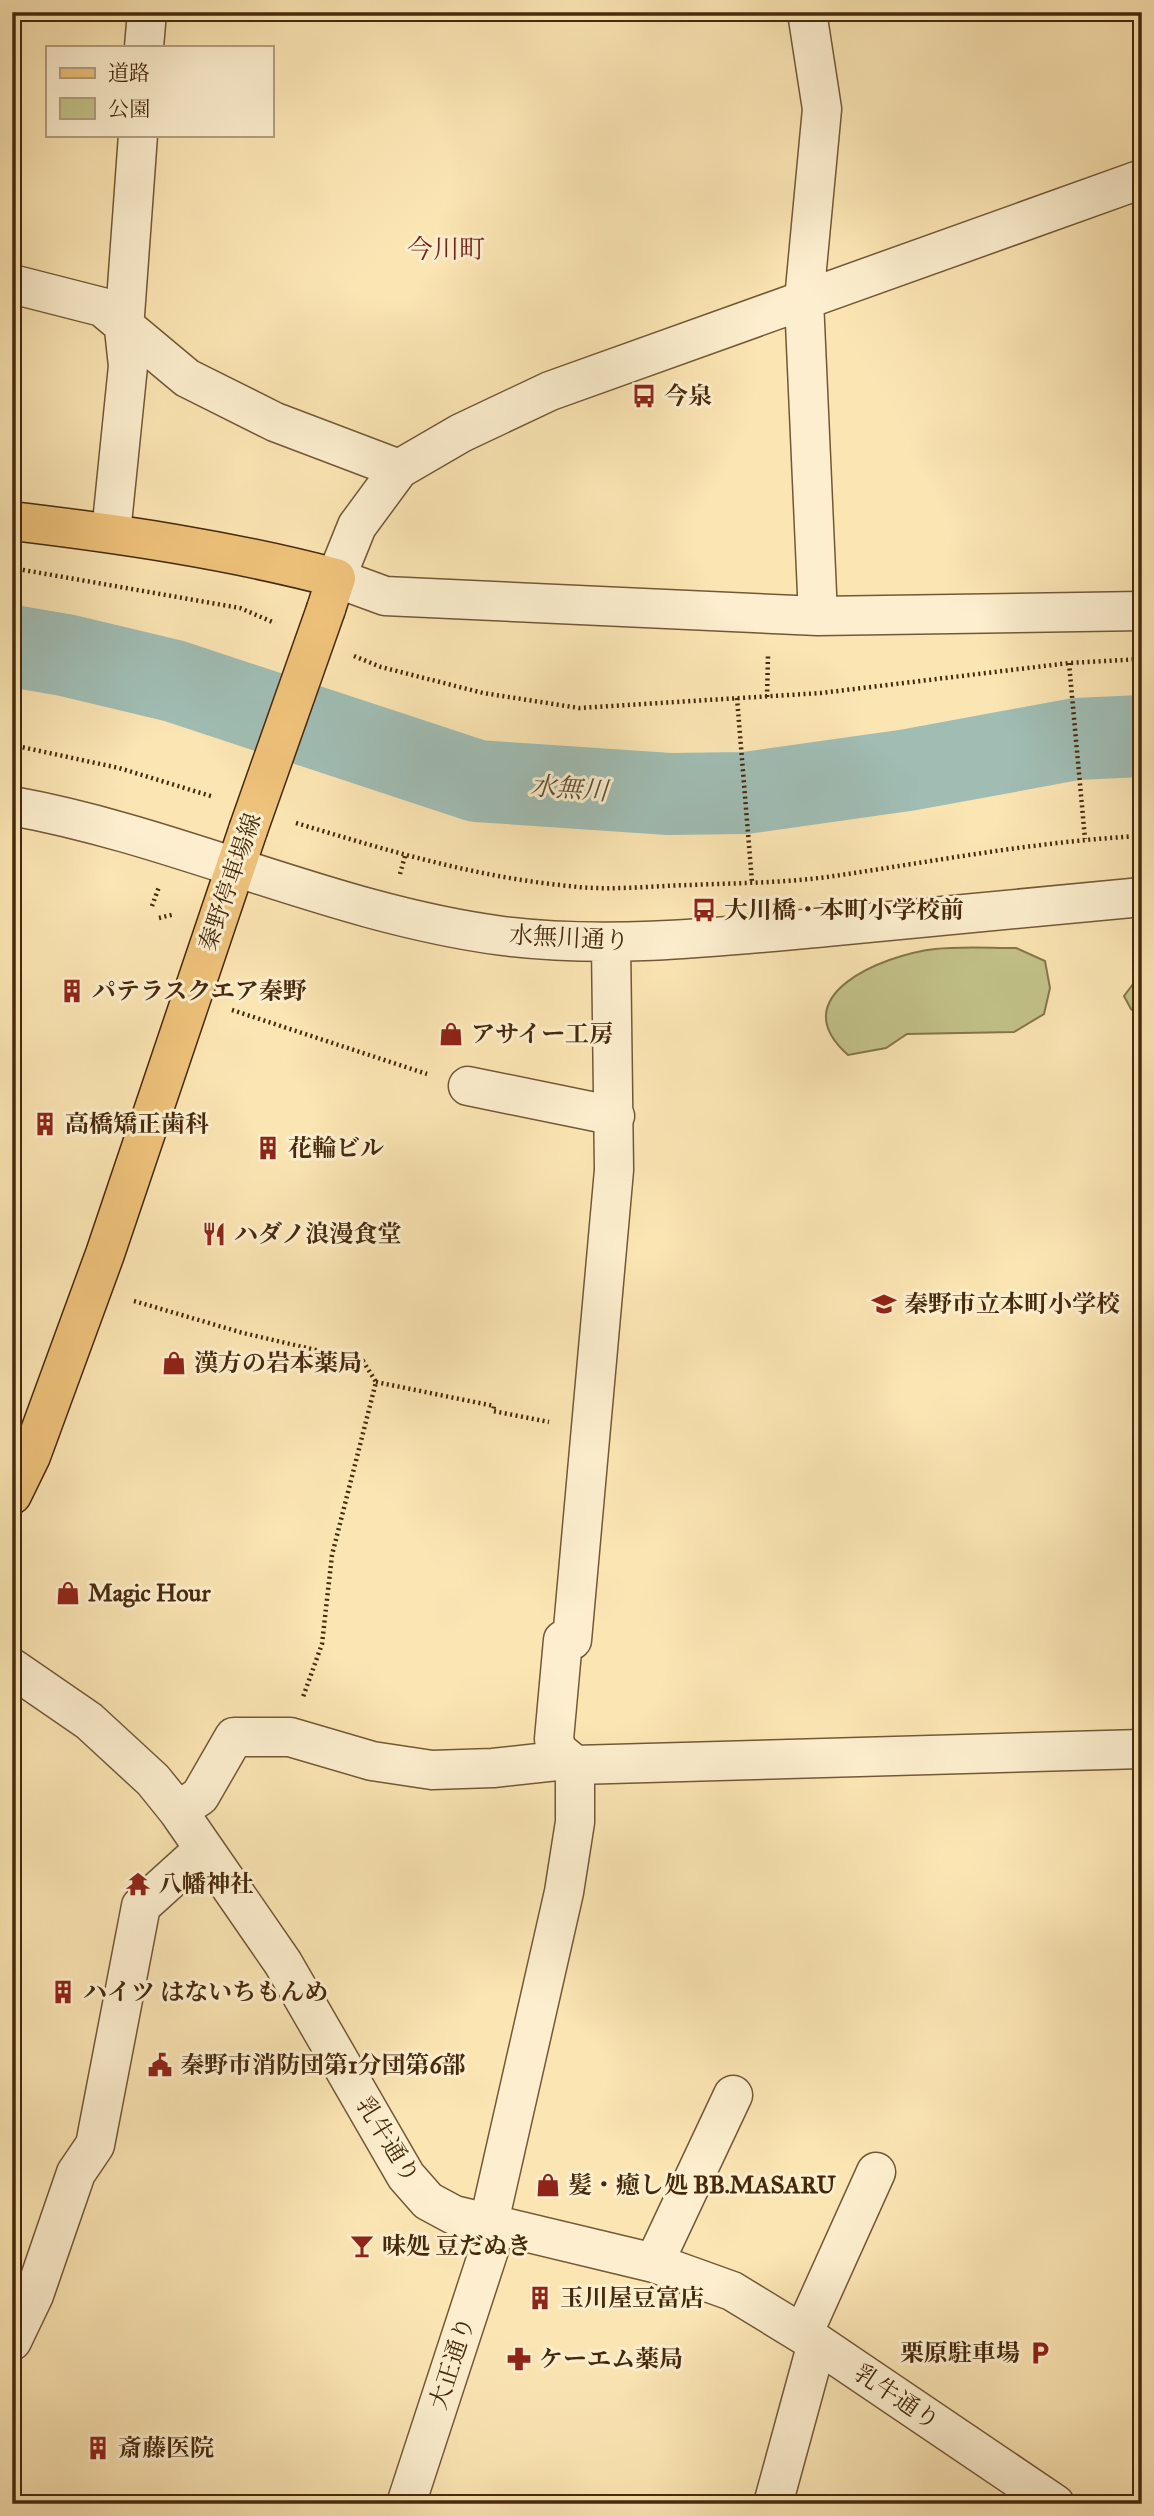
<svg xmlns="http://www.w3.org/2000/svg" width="1154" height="2516" viewBox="0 0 1154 2516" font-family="'IM FELL Great Primer','Noto Serif JP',serif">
<rect width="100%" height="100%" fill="#fbe5b3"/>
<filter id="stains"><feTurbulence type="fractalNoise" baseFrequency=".00286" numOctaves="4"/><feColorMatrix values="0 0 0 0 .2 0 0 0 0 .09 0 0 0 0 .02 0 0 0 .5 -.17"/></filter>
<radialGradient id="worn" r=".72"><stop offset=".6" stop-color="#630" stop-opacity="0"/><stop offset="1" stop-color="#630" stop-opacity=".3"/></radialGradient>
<path fill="#c3c389" stroke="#84764a" stroke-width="2" d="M1016 948 1045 961 1050 988 1044 1014 1014 1032 907 1034 886 1048 848 1055C781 996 883 955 935 949 961 946 989 948 1016 948Z
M1142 972V1017L1131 1009 1124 996Z"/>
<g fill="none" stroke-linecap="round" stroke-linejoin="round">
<path stroke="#a0bdb4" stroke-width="82" d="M12 646 65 655 174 681 477 781 669 794 745 793 908 770 1076 739 1142 736"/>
<g stroke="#735836" stroke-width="41">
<path id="minor" d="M807 12 822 109 804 300 818 616
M144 47 147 12
M1142 179 550 391 461 433 399 469 357 526 336 578 385 596 818 616 1142 611
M12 284 102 307 187 378 275 422 399 469
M111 533 128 366 124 329 138 135
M12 806C179 836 334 914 503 936 610 949 718 937 826 927 931 917 1036 907 1142 897
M611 944 614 1170 572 1640H563L554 1739 557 1750 575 1765 1142 1749
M468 1086 615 1116
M12 1668 89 1721 153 1780 178 1811 283 1963 406 2176 428 2201 454 2215 654 2263 732 2291 817 2343 1055 2504
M178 1811 200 1796 234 1737H290L372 1761 432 1770 493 1768 566 1760
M654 2263 733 2095
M803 2334 876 2172
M12 2341 34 2295 76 2173 95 2145 141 1906 204 1849
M406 2504 490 2247 489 2222 564 1892 575 1822V1765
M773 2504 817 2343"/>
</g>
<g stroke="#46290c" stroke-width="41">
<path id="major" d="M12 521C121 534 230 550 336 578L326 609
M12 1495 31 1456 105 1254 248 830"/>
</g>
<path stroke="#46290c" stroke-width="4.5" stroke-dasharray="2 3.5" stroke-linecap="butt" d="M12 568 240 608 275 623
M354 656 381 667 483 693 579 708 821 693 1069 663 1142 659
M1069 663 1085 839
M767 697 768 656
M737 698 752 882
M12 745 119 768 214 797
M296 823C386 850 475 877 569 886 608 891 650 886 690 885 736 883 782 883 827 877 932 862 1036 841 1142 836
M400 874 405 856
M152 906 159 887
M159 918 175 914
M232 1010 427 1074
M134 1301 243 1333 363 1361 376 1382 332 1555 322 1644 303 1697
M376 1382 494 1406 493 1411 549 1422"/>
<use href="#minor" stroke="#fceece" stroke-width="38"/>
<use href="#major" stroke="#eec27a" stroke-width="38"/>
<g stroke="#46290c" stroke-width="41" stroke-linecap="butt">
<path id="major-bridge" d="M248 830 326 609"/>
</g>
<use href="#major-bridge" stroke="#eec27a" stroke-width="38"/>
</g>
<defs>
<g id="bus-bare" transform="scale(1.89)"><path d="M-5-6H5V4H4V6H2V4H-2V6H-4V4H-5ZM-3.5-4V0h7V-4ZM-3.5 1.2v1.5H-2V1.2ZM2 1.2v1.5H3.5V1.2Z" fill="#8f2418" stroke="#fceece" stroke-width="2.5" paint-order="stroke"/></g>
<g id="building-bare" transform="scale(1.89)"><path d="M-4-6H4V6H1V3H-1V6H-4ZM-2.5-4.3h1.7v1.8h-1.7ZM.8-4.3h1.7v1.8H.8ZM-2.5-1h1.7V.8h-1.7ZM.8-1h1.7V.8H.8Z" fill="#8f2418" stroke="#fceece" stroke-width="2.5" paint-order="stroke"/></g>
<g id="shop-bare" transform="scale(1.89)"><path d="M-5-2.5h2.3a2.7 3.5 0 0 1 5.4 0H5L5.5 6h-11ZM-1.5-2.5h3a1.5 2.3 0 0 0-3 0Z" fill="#8f2418" stroke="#fceece" stroke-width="2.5" paint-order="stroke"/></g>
<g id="restaurant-bare" transform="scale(1.89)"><path d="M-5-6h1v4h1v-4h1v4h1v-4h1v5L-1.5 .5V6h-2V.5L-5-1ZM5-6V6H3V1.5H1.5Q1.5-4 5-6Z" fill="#8f2418" stroke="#fceece" stroke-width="2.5" paint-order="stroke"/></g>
<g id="school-bare" transform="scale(1.89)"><path d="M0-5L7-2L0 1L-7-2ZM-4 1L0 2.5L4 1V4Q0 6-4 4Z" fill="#8f2418" stroke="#fceece" stroke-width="2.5" paint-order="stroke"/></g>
<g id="temple-bare" transform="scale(1.89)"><path d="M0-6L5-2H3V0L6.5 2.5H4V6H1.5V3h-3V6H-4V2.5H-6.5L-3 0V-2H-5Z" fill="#8f2418" stroke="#fceece" stroke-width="2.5" paint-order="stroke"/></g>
<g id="civic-bare" transform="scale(1.89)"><path d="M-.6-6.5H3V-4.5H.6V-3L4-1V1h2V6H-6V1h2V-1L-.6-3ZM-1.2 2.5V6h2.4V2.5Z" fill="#8f2418" stroke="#fceece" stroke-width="2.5" paint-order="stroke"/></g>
<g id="bar-bare" transform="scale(1.89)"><path d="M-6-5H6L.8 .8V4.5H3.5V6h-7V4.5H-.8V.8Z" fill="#8f2418" stroke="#fceece" stroke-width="2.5" paint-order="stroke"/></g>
<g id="parking-bare" transform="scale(1.89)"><path d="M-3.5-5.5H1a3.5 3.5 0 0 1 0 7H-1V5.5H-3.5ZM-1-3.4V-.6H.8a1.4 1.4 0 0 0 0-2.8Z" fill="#8f2418" stroke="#fceece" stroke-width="2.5" paint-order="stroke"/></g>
<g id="pharmacy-bare" transform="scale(1.89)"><path d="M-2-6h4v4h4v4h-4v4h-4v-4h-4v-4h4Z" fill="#8f2418" stroke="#fceece" stroke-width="2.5" paint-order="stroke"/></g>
</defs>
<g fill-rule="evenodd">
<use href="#bus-bare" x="644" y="396"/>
<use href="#bus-bare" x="704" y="910"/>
<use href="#building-bare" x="72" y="991"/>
<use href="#shop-bare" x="451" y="1034"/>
<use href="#building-bare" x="45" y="1124"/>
<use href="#building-bare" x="268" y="1148"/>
<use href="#restaurant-bare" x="214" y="1234"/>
<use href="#school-bare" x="884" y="1304"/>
<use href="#shop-bare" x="174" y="1363"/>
<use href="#shop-bare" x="68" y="1593"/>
<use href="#temple-bare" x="138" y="1884"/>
<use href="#building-bare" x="63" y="1992"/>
<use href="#civic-bare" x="160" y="2065"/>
<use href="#shop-bare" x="548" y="2185"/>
<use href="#bar-bare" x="362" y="2246"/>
<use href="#building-bare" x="540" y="2298"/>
<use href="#parking-bare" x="1040" y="2353"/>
<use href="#pharmacy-bare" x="519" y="2359"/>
<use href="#building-bare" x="98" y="2448"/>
</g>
<g text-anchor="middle" stroke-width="6" stroke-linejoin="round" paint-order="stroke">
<g font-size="24" font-weight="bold" fill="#46290c" stroke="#fceece" text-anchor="start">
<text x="664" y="404">今泉</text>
<text x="724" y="918">大川橋・本町小学校前</text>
<text x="92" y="999">パテラスクエア秦野</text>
<text x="471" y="1042">アサイー工房</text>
<text x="65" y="1132">高橋矯正歯科</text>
<text x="288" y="1156">花輪ビル</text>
<text x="234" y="1242">ハダノ浪漫食堂</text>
<text x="904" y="1312">秦野市立本町小学校</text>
<text x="194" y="1371">漢方の岩本薬局</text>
<text x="88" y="1601">Magic Hour</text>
<text x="158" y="1892">八幡神社</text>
<text x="83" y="2000">ハイツ はないちもんめ</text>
<text x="180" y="2073">秦野市消防団第1分団第6部</text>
<text x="568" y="2193">髪・癒し処 BB.MASARU</text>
<text x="382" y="2254">味処 豆だぬき</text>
<text x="560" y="2306">玉川屋豆富店</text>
<text x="1020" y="2361" text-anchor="end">栗原駐車場</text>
<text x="539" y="2367">ケーエム薬局</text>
<text x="118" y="2456">斎藤医院</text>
</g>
<g font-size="24" fill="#46290c" stroke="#fceece">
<text transform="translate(230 882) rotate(-71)" y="8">秦野停車場線</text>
<text transform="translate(569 938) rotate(3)" y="8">水無川通り</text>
<text transform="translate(388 2140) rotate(58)" y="8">乳牛通り</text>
<text transform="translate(452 2363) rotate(-72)" y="8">大正通り</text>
<text transform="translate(897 2397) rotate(34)" y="8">乳牛通り</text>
</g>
<g font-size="26" fill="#7a1f14" stroke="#fceece">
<text x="446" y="258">今川町</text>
</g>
<g font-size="26" font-style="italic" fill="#5c4e36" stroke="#fceece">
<text transform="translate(569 788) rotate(4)" y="9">水無川</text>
</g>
</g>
<rect width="1154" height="2516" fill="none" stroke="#fbe5b3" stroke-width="42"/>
<rect x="14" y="14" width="1126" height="2488" fill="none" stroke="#46290c" stroke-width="3.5"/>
<rect x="21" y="21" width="1112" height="2474" fill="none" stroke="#46290c" stroke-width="2"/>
<rect x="46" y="46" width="228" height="91" fill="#fceece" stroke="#b39f80" stroke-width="2"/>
<rect x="60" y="68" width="35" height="10" fill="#eec27a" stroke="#b39f80" stroke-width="2"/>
<text x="108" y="80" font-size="21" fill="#46290c">道路</text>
<rect x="60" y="98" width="35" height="21" fill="#c3c389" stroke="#b39f80" stroke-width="2"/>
<text x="108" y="116" font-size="21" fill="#46290c">公園</text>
<rect width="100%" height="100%" filter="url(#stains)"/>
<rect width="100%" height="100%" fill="url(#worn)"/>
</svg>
